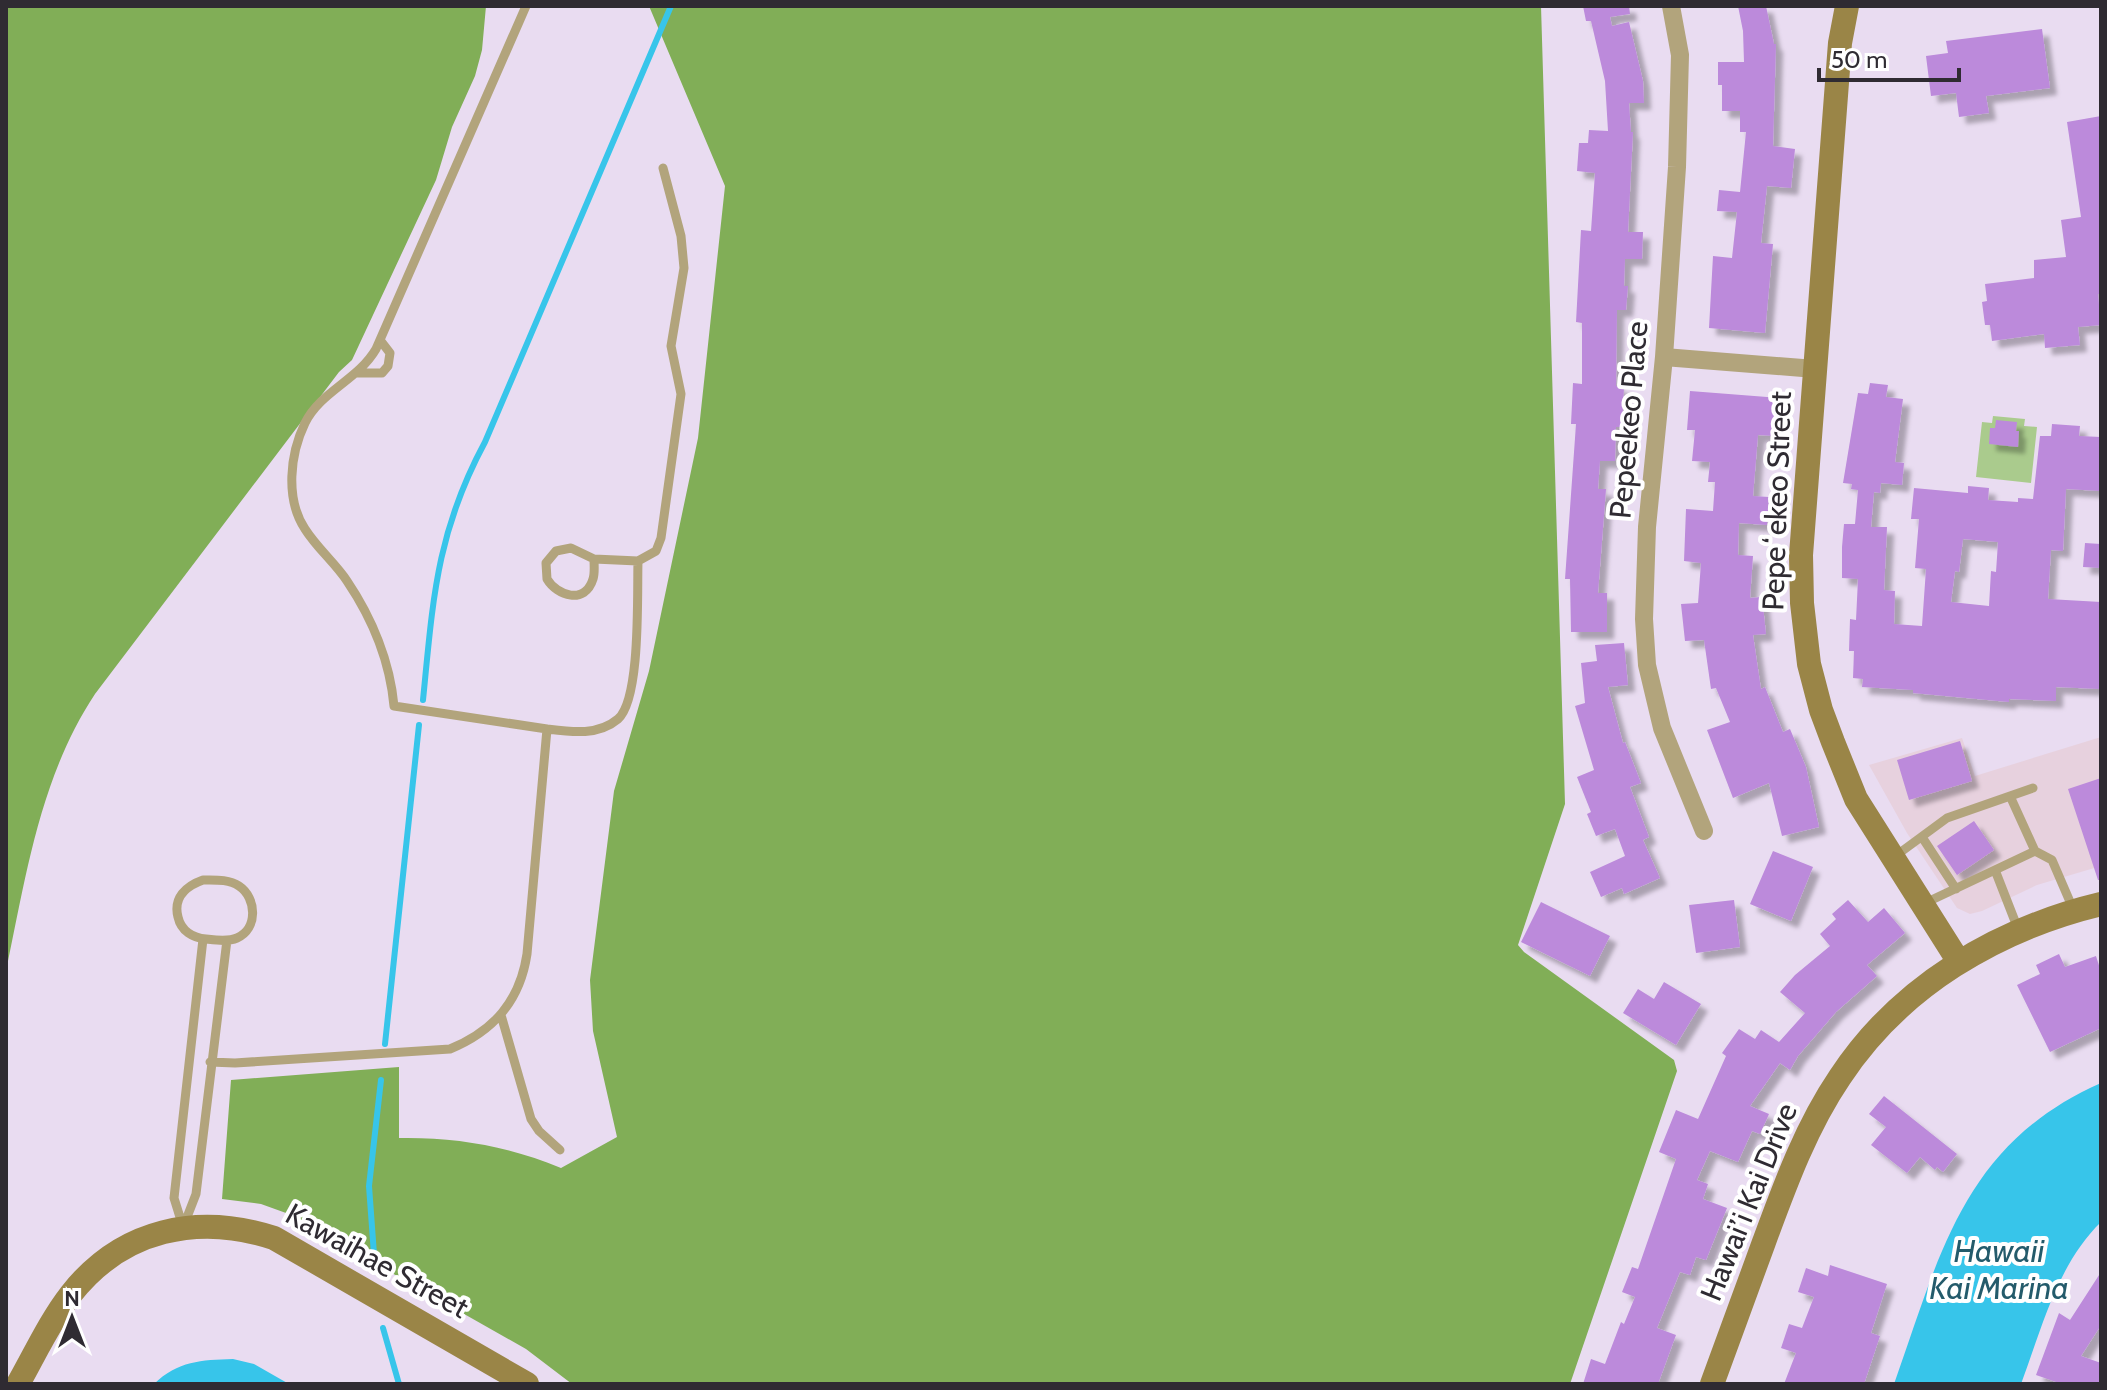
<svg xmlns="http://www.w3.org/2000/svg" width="2107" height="1390" viewBox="0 0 2107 1390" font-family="Cabin,sans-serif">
<defs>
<filter id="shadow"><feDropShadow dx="7" dy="7" stdDeviation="2" flood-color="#0004"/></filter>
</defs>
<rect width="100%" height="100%" fill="#e9dcf1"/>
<path fill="#e7d1de" d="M2101 737V866L2037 885 1982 911 1970 914 1957 908 1907 833 1869 765 1962 738 1975 776Z"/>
<path fill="#aacb8d" d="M1993 416 2025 419 2024 426 2037 427 2031 483 1976 477 1982 422 1992 423Z"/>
<path fill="#81ae57" d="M6 6H486L482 50 475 76 452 127 436 180 352 360 339 372 95 694C40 777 26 876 6 971Z
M649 6H1541L1565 804 1518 945 1524 952 1674 1060 1677 1071 1570 1384H572L526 1349 286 1213 261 1204 222 1199 231 1080 399 1067V1138C456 1137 508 1146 561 1168L617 1137 593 1031 590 980 614 791 649 671 698 438 725 186Z"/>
<path fill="#37c5ea" d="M2101 1083V1222C2057 1265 2042 1328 2021 1384H1894C1940 1255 1963 1144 2101 1083Z
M233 1359 254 1364 289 1384H154C178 1361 201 1360 233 1359Z"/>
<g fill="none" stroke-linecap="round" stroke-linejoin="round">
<path stroke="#37c5ea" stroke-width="6" d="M423 700C433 600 436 533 485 442L671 6
M385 1044 419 725
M375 1268 369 1186 381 1080
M383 1328 399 1384"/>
</g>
<path fill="#bc8adb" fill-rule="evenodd" filter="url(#shadow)" d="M1583 6H1629L1630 14 1610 17 1612 26 1629 22 1643 81 1644 103H1629L1631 132H1633L1628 232H1643L1642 259H1625L1624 286H1628L1626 310H1617L1616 386 1624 387 1622 427H1616L1615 461H1600L1598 489H1606L1598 593H1607V632H1571L1570 579H1565L1576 424H1571L1573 383 1582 384V323L1576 322 1581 230 1591 231 1595 173 1577 171 1579 143H1588L1589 130 1608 131 1605 81 1591 21H1586Z
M1738 6H1766L1774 44H1776L1773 146 1795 149 1791 188 1767 186 1761 243 1773 244 1765 333 1709 328 1713 256 1732 258 1737 212 1717 211 1719 190 1740 192 1746 132H1740V111H1722V85H1718V62H1744L1743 31Z
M2042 29 2050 88 1986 96 1989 113 1959 117 1956 93 1931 96 1926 56 1948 53 1946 41Z
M2101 116V294H2098L2101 325 2078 327 2080 345 2045 348 2044 334 1992 341 1990 325H1985L1982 302 1987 301 1985 284 2034 278V260L2066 257 2061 220 2081 217 2067 122Z
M1870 383 1888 385 1886 397 1903 399 1895 462 1904 463 1902 485 1881 483 1880 493 1874 492 1871 527H1887L1884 590 1895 591 1894 624 1922 626 1926 569 1915 568 1919 519H1911L1914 488 1968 493V486L1989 488 1988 500 2018 502V498L2033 499 2040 436H2051L2052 424 2080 426 2079 436 2101 437V491L2066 489 2063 551 2051 550 2048 599 2101 602 2100 689 2056 687V701L2009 699V702L1913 693V690L1862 687 1863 679 1853 678 1854 651H1849L1850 619 1856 620 1858 579 1842 578V547L1844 524H1855L1858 490 1851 489 1852 484 1843 483 1858 393 1868 394ZM1963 539 1998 542 1996 572 1991 571 1989 606 1951 602 1955 571 1959 572Z
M1690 391 1780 398 1776 436 1758 435 1753 496 1769 497 1767 525 1739 523 1738 555 1753 556 1750 598 1762 597 1766 634 1753 635 1761 689 1765 687 1783 732 1790 729 1806 767 1819 827 1782 836 1769 783 1733 798 1707 730 1730 722 1716 688 1711 689 1704 640 1685 641 1681 604 1698 603 1701 563 1684 561 1686 509 1713 511 1715 482H1708L1710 462 1692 461 1695 430H1687Z
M1996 420 2017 422 2016 431H2019L2018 447 1989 444 1990 428H1995Z
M2085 543 2101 544V568L2083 567Z
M1624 643 1628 685 1608 687 1623 743 1625 742 1641 783 1630 787 1649 837 1643 840 1660 878 1624 894 1622 888 1601 897 1590 872 1625 856 1615 829 1596 836 1587 814 1591 812 1577 777 1594 770 1575 706 1585 703 1581 663 1597 661 1595 645Z
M1960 741 1972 781 1909 800 1897 760Z
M2101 778V880H2098L2068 789Z
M1974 821 1994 850 1957 875 1937 846Z
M1773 851 1813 867 1791 921 1750 904Z
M1734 900 1740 947 1696 953 1689 905Z
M1848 900 1868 922 1884 908 1905 933 1867 965 1877 976 1836 1012 1798 1056 1790 1070 1780 1063 1750 1106 1769 1114 1760 1134 1752 1131 1738 1162 1710 1151 1697 1180 1708 1184 1703 1199 1727 1208 1706 1260 1696 1257 1690 1275 1680 1272 1657 1328 1676 1335 1658 1384H1583L1591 1359 1605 1364 1621 1322 1624 1324 1635 1297 1622 1292 1632 1267 1638 1269 1676 1159 1659 1152 1676 1110 1698 1119 1726 1056 1722 1053 1739 1029 1755 1039 1761 1030 1779 1042 1805 1013 1780 992 1795 975 1830 946 1820 934 1836 919 1832 914Z
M1541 902 1610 936 1590 976 1521 942Z
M2059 954 2065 967 2096 956 2101 972V1028L2050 1052 2017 985 2040 974 2036 965Z
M1664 982 1701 1004 1676 1045 1623 1013 1638 989 1654 999Z
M1884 1096 1957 1154 1943 1172 1937 1167 1935 1170 1920 1157 1907 1173 1871 1145 1886 1127 1869 1114Z
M1830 1265 1887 1284 1871 1333 1880 1336 1864 1384H1784L1796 1353 1781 1348 1789 1324 1802 1328 1814 1297 1798 1292 1806 1268 1828 1276Z
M2101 1272V1325L2081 1356 2101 1363V1384H2062L2036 1375 2059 1313 2070 1320Z"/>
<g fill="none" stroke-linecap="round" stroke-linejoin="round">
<path stroke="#b2a47c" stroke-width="9" d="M526 6 376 349C358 380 321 391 305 423 290 454 285 499 305 529 317 548 335 563 347 581 372 618 390 662 394 706L547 729
M358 373H382L388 366 390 353 380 340
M594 559C594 566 595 573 593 579 585 605 557 596 547 579L546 563 556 551 571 548 594 559 638 561 656 551 661 538 681 394 671 346 684 268 681 236 663 168
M2010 796 2035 851 2052 860 2074 911
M1922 837 1956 889
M1894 857 1947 818 2033 788
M1995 870 2018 929
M203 880C215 880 229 879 239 886 257 898 258 929 237 938 228 942 215 940 206 939 193 938 181 931 178 917 173 898 186 886 203 880Z
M1923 904 2035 851
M501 1015 531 1119 539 1131 560 1150
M210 1062 235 1063 450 1049C494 1031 520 1001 527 954L547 729C571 732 598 736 618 719 641 699 637 593 638 561
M184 1225 196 1194 227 940
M183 1227 174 1198 203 939"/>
<path stroke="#b2a47c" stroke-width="18" d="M1671 6 1680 55 1677 167 1664 357 1647 527 1644 619 1647 665 1662 728 1704 831
M1664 357 1815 369"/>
<path stroke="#9a8547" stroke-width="24" d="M1847 6 1840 43 1801 555 1802 603 1809 664 1821 710 1833 742 1856 799 1959 962
M18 1384C35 1354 50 1321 71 1294 122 1229 198 1213 274 1238L527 1384
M1712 1384C1729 1337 1747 1289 1764 1242 1785 1185 1806 1127 1840 1077 1900 986 1997 929 2101 904"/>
</g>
<g text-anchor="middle" stroke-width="8" stroke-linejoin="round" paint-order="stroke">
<g font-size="30" fill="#2f2b32" stroke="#fff">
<text transform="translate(1629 420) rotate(-85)" y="10">Pepeekeo Place</text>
<text transform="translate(1777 501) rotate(-88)" y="10">Pepeʻekeo Street</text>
<text transform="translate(1749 1202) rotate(-68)" y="10">Hawai’i Kai Drive</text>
<text transform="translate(377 1261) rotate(29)" y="10">Kawaihae Street</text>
</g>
<g font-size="32" font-style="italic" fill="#245b6b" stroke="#fff">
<text x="1999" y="1262">Hawaii<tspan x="1999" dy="37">Kai Marina</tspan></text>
</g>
</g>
<rect width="2107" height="1390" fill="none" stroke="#2f2b32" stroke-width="16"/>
<g transform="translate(72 1318)" stroke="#ffffff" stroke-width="6" paint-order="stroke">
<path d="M0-6L14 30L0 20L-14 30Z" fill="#2f2b32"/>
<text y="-12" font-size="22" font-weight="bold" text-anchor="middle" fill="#2f2b32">N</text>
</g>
<path d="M1819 68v12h140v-12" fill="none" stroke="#2f2b32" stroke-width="4"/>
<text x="1831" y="68" font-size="24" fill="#2f2b32" stroke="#ffffff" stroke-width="6" paint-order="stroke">50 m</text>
</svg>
